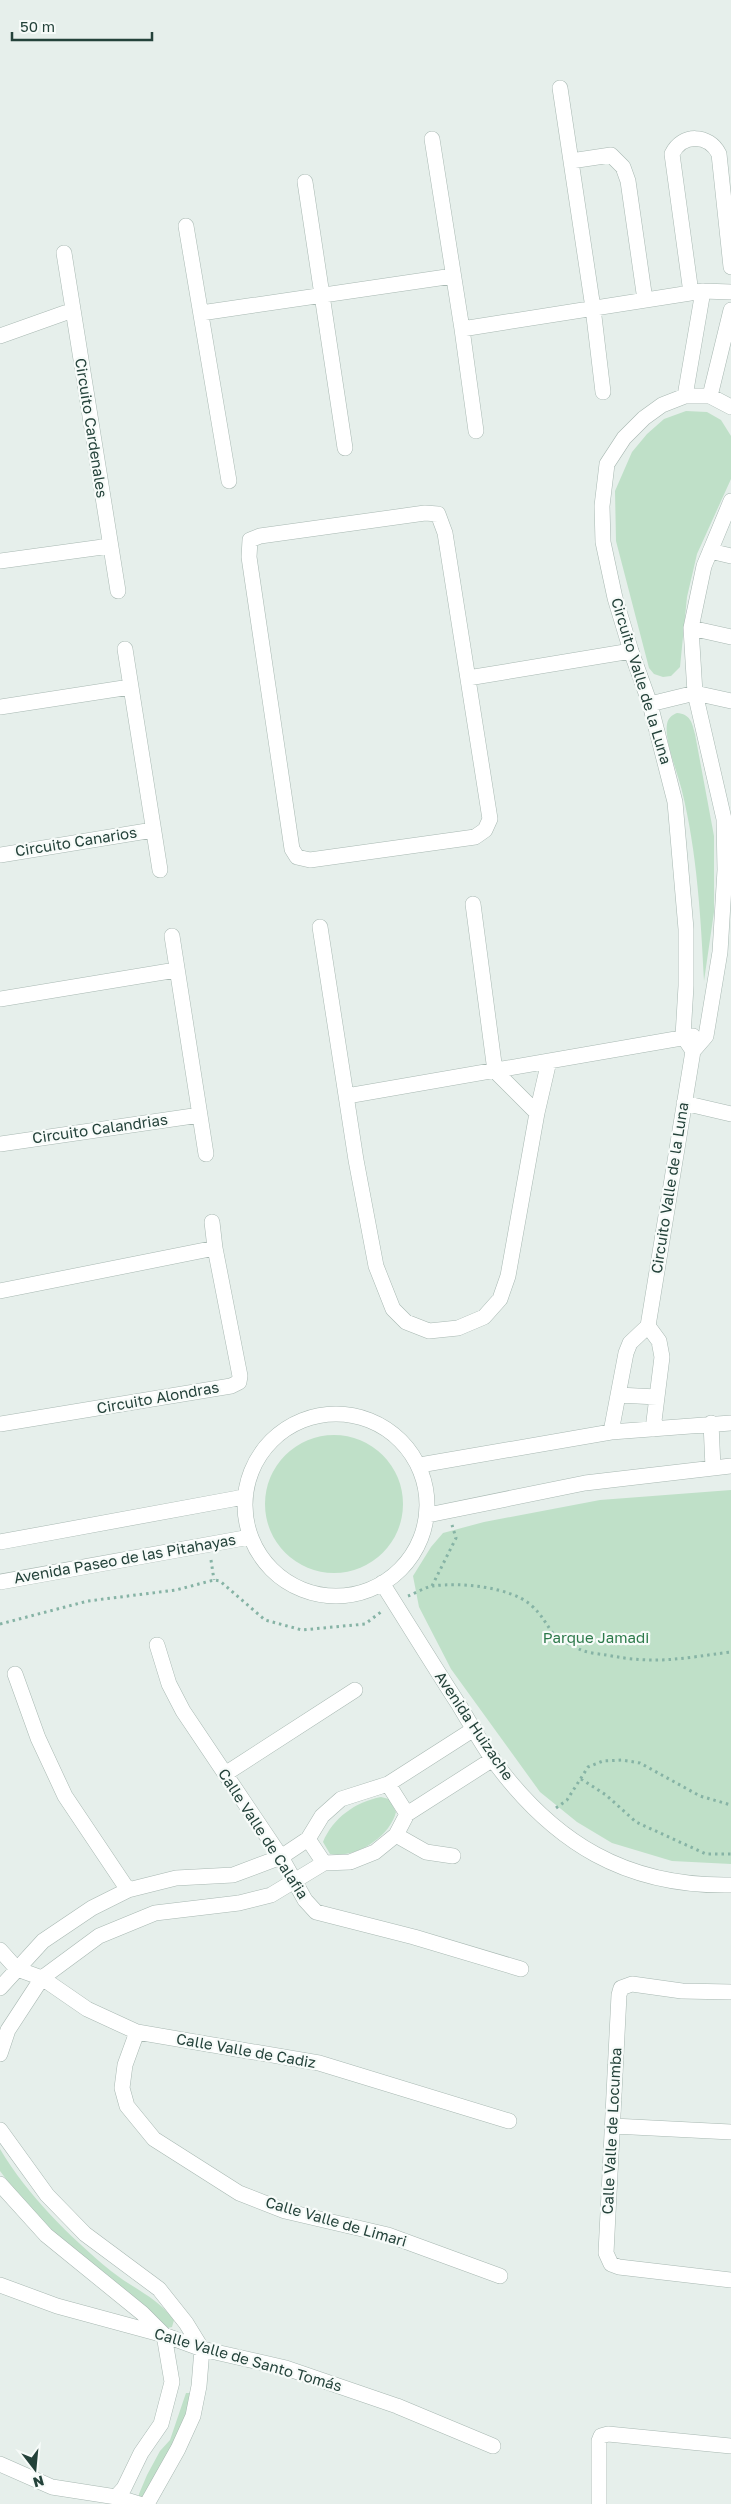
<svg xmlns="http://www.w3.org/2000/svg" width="731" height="2504" viewBox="0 0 731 2504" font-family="'Golos Text',sans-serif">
<rect width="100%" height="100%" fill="#e6efeb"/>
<path fill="#bfe0c8" d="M686 411 707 412 721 420 731 436V479L697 554 687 597 680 667 671 676 663 677 654 674 649 668 616 541 615 491 632 452 647 434 664 419Z
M677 713C690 714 692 722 695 734L714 836V912L704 981C701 919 697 852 682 791 678 774 664 740 667 724 668 718 672 715 677 713Z
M265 1504a69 69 0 1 1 138 0a69 69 0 1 1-138 0Z
M731 1490V1864L672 1861 612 1843 577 1822 540 1792 451 1669 419 1607 413 1576 431 1547 443 1533 484 1522 600 1500Z
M381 1797 389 1799 396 1812C390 1837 355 1859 330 1854L323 1842C333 1818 355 1802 381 1797Z
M0 2149C28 2196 69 2236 111 2271 132 2288 157 2297 174 2320L172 2327 168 2328 137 2300 62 2241 16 2192 0 2171Z
M186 2393H191L193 2406 150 2494 139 2502V2494L147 2475 160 2451 170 2440Z"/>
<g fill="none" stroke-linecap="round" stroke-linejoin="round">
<g stroke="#a8b8b2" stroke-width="16">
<path id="minor" d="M560 88 593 308 603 392
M432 139 462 329 476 431
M571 161 611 155 623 167 628 181 645 300
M305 182 345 448
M186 226 229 481
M64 253 118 591
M691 293 672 154C682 133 709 134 719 154L731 267
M201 313 453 276
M462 329 703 291 731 292
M0 336 73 310
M685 396 703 291
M710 396 731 310
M425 513 438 514 445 533 490 819 485 830 475 837 310 860 297 857 292 849 249 557 250 540 260 536Z
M710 551 731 556
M0 561 110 546
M691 628 731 637
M125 649 160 870
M468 678 631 651
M650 704 695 693 731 701
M0 707 130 687
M0 855 153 830
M473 904 495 1071 537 1113
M320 927 356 1160 376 1266 393 1309 406 1322 429 1331 458 1328 484 1317 500 1299 508 1276 537 1113 549 1061
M172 936 206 1154
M0 999 176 970
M693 1051 683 1036 686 986V929L675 802 650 704 631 651 615 598 603 542 602 506 607 464 624 438 644 418 662 405 685 396H710L731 407
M347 1096 693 1036
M684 1103 731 1114
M0 1144 200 1115
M0 1291 215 1248
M648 1326 659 1341 662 1357 653 1429
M618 1395 657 1397
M245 1505a91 91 0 1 1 182 0a91 91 0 1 1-182 0Z
M711 1423 713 1468
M0 1424 231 1386 239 1382 240 1376 215 1248 212 1222
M611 1432 626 1353 630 1343 648 1326 693 1051 706 1036 720 952 725 870 724 819 695 693 691 628 704 566 731 501
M420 1465 611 1432 731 1423
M428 1515 585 1483 731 1466
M0 1542 244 1497
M0 1582 250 1537
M382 1583C408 1624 433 1665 459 1705 470 1723 481 1743 493 1760 554 1843 626 1887 731 1885
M157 1645 169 1684 183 1711 281 1857 305 1900 316 1912 414 1937 521 1969
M15 1674 38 1738 65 1796 128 1890
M225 1774 355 1690
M388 1784 407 1814
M396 1835 426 1852 453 1856
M308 1839 324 1863
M0 1950 17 1969 42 1978 87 2009 137 2032 319 2063 509 2121
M0 1988 43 1941 92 1908 128 1890 176 1878 233 1875 281 1857 308 1839 322 1816 341 1799 388 1784 474 1729
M731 1992 682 1991 632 1984 621 1988 619 1995 606 2253 611 2264 619 2267 731 2280
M137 2032 125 2065 122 2088 127 2106 154 2139 239 2193 285 2211 388 2235 500 2276
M0 2054 8 2030 42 1978 99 1936 155 1913 239 1903 271 1895 324 1863 350 1862 375 1852 396 1835 407 1814 493 1759
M613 2126 731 2132
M0 2130 47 2195 85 2234 159 2289 186 2323 202 2349 199 2386 193 2416 178 2449 147 2504
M0 2184 46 2235 142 2313 164 2335 172 2382 161 2424 141 2453 124 2488 116 2497V2504
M0 2285 57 2306 164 2335 202 2349 286 2368 397 2406 493 2446
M0 2464 52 2487 116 2497 139 2504
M599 2504V2441L601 2436 608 2434 731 2446"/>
</g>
<path stroke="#86b3a5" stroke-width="3" stroke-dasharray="2.5 4" stroke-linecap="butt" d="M211 1560 214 1580
M432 1586 456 1538 452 1525
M408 1596C416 1593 425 1587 433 1586 460 1582 510 1587 531 1605 542 1615 544 1621 552 1632 558 1639 572 1646 581 1650 589 1653 599 1654 607 1655 656 1665 683 1658 731 1652
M0 1624 88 1601 176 1590 214 1580 220 1581 265 1620 302 1630 365 1624 381 1612
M581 1779 606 1795 636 1822 706 1854H731
M556 1808 567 1800 588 1767 603 1761 622 1760 640 1763 700 1796 731 1805"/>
<use href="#minor" stroke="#fff" stroke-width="15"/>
</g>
<g text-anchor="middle" stroke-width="4.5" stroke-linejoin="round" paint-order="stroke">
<g font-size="15" fill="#24423a" stroke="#f7fbf9">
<text transform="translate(91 428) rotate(81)" y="5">Circuito Cardenales</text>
<text transform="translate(641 681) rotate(73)" y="5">Circuito Valle de la Luna</text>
<text transform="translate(76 842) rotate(-9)" y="5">Circuito Canarios</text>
<text transform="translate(100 1129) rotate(-8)" y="5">Circuito Calandrias</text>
<text transform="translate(670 1188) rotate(-81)" y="5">Circuito Valle de la Luna</text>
<text transform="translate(158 1398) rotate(-10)" y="5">Circuito Alondras</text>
<text transform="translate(125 1559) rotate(-10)" y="5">Avenida Paseo de las Pitahayas</text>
<text transform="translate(474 1726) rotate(56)" y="5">Avenida Huizache</text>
<text transform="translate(263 1834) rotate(57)" y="5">Calle Valle de Calafia</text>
<text transform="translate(246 2051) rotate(10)" y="5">Calle Valle de Cadiz</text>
<text transform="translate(612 2131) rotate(-87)" y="5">Calle Valle de Locumba</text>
<text transform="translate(336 2222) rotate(16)" y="5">Calle Valle de Limari</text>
<text transform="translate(248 2360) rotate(16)" y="5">Calle Valle de Santo Tomás</text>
</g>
<g font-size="15" fill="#2d7a4b" stroke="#f7fbf9">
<text x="596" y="1643">Parque Jamadi</text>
</g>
</g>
<g transform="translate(35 2469) rotate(164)" stroke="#f7fbf9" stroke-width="4" paint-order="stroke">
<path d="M0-4L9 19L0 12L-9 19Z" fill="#24423a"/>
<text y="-8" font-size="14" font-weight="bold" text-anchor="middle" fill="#24423a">N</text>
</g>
<path d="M12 32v8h140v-8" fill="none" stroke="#24423a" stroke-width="2.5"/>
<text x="20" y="32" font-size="15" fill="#24423a" stroke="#f7fbf9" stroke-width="4" paint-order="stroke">50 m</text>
</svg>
